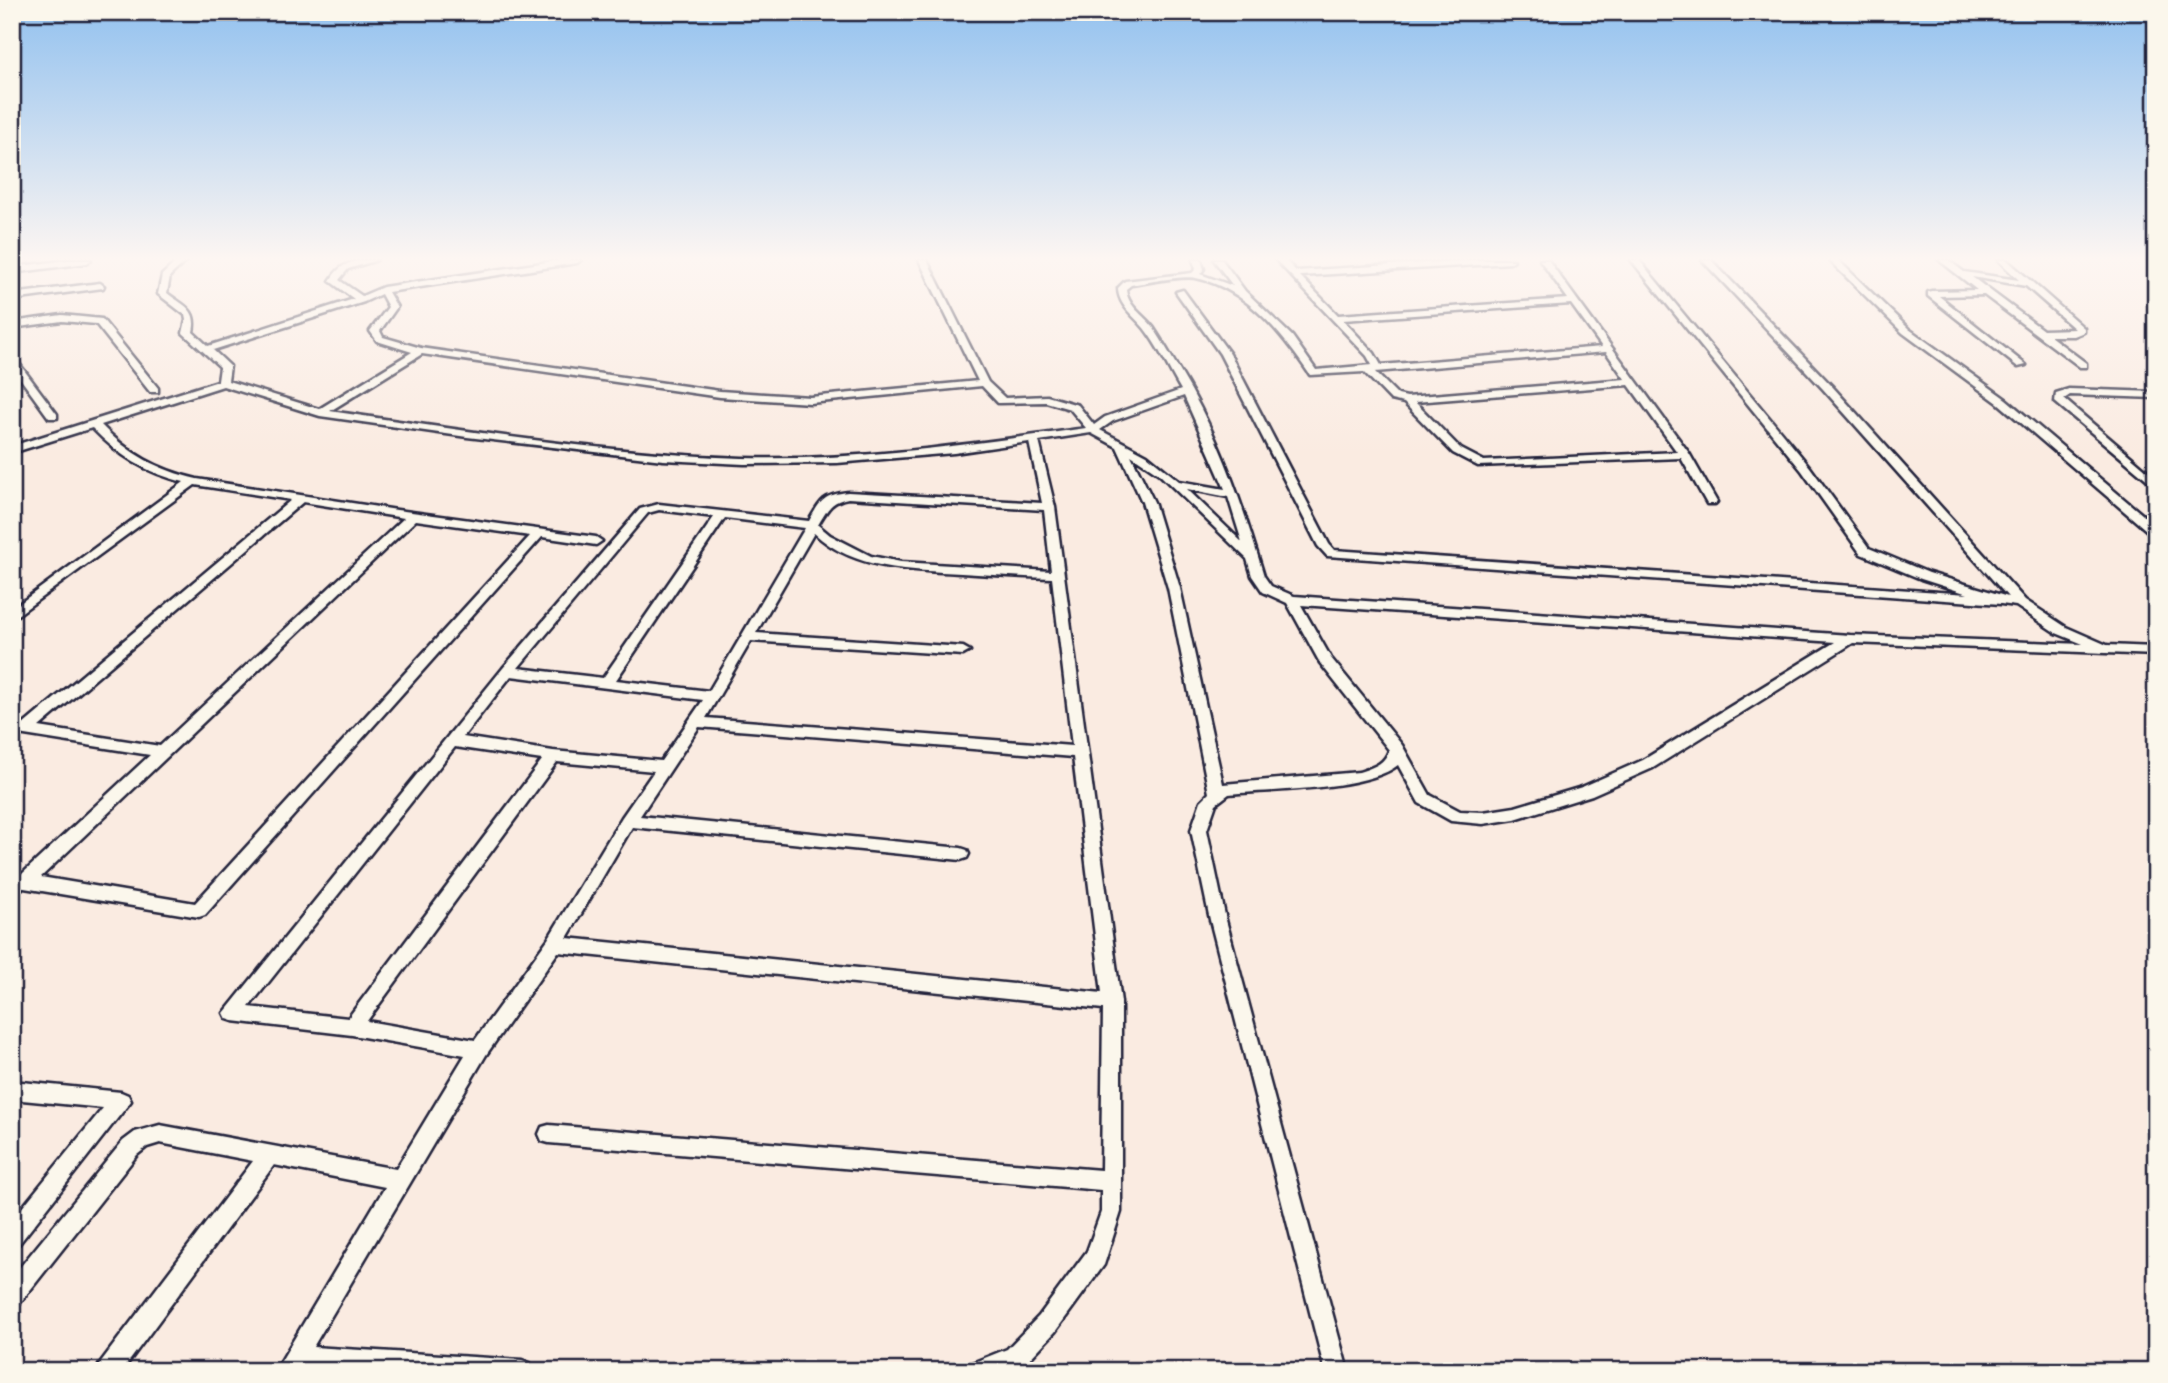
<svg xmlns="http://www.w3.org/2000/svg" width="2168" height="1383" viewBox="0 0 2168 1383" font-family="'Balsamiq Sans',sans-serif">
<rect width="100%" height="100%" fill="#faebe1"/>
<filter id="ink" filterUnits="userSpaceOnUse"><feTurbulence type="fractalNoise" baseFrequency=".0143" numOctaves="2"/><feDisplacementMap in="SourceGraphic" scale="14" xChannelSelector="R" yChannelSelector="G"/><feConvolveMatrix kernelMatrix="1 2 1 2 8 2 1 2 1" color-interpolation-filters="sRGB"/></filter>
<g filter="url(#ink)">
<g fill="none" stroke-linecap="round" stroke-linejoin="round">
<g stroke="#22223b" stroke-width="5">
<path id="minor" d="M68 260H91L87 263 12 273V267Z
M178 260H187L170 276 167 293C184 306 198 309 193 332L208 346 354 299 330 281C341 261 356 260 377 260L348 269 339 280 362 296 383 287 561 260H581L577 263 388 292 397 307 380 331 383 337 421 348 720 391 810 397 978 381 919 260H927L988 382 1005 398 1047 396 1078 405 1094 425 1105 417 1181 390C1169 370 1159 347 1144 328 1134 316 1118 305 1118 288L1125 281 1192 273 1196 269 1193 260H1201L1204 269 1200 274 1233 286 1214 260H1222L1245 291 1292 336 1316 370 1372 365 1367 356 1276 260H1285L1296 271 1472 260H1514L1510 263 1300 276 1338 315 1568 299 1540 260H1548L1689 453 1717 502 1715 504H1707L1681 458 1478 466 1453 453 1404 403 1391 400 1364 372 1310 375C1282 334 1247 289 1196 278 1182 275 1146 283 1131 285L1126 289C1127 306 1144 315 1153 327 1163 342 1172 358 1181 373 1219 435 1243 506 1264 576L1271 586 1294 596 1850 635 2083 644 2056 633 2016 606 2001 604 1327 556 1318 546 1220 354 1176 292 1183 290 1230 354 1329 544 1334 550 1968 594 1921 579 1861 554 1802 471 1631 260H1639L1810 467 1869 548 1929 573 2008 597 1823 389 1702 260H1711L1831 385 2025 600 2066 627 2107 645 2156 647V655L1853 643 1653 768 1592 795 1515 819 1483 824 1451 821 1419 803 1398 765C1367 790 1271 790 1229 794L1216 804 1207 830 1226 920 1348 1371H1325L1210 920 1191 830 1201 801 1209 793 1168 588 1142 502 1117 447 1091 433 1039 441 1055 507 1121 1002V1212L1104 1265 1055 1332 1023 1366 1011 1371H969L972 1363 1007 1349 1039 1316 1087 1251 1101 1212V1190L549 1143 542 1141 539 1134 542 1127 549 1125 1101 1170 1103 1009 558 952 486 1055 313 1347 522 1360 530 1363 533 1371 300 1369 299 1371H275L385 1187 274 1165 122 1371H97L100 1363 253 1161 160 1143 147 1147 137 1155 20 1303 12 1306V1277L123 1141 135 1132 160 1125 396 1169 465 1055 352 1035 233 1021 227 1019 224 1013 503 668 640 509 659 504 809 521C821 500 823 495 848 492L1042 503 1029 442 954 453 837 463 744 464 663 460 467 437 320 416 223 386 101 425C129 454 158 470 197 479L397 510 596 537 602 541 596 545 542 537 205 915 199 917 12 886V873L22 874 150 755 12 733V723L23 725 291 500 195 485 12 619V609L184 482C146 473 119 456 92 428L12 453V446L218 381 220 367 183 333 186 320 185 315 158 294 162 275ZM381 294 388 307 370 331 377 341 412 352 319 409 228 381 230 366 213 350 364 302ZM1571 304 1602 347 1381 365 1374 353 1343 320ZM1606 352 1625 379 1407 397 1398 395 1375 372ZM422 354 720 397 810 403 982 386 998 403 1046 402 1070 409 1086 428C972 444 858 461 742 458 604 453 467 431 330 411ZM1629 385 1677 452 1484 461 1461 449 1415 402ZM1184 396 1225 489 1179 481 1147 455 1100 430 1113 421ZM1131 455 1159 474 1247 559 1252 576 1263 592 1287 603 1320 663 1389 750C1384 765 1373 767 1359 772L1223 784 1180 588 1154 502ZM1187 489 1228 497 1242 542ZM848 498 1044 510 1051 571 901 562 871 556 830 535 818 525C827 510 831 501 848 498ZM303 502 404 518 160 746 39 727ZM659 510 714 517 603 678 518 668 648 513ZM725 518 805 528 709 691 616 680ZM416 520 530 536 195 903 41 877ZM814 533C853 570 910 570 961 573 991 575 1021 577 1052 578L1072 746 706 718 751 641 963 655 970 651 963 647 756 633ZM1301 605 1835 642 1643 760 1582 787 1515 807 1483 812 1460 811 1430 795 1402 745 1331 658ZM511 676 703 700 661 761 553 751 463 737ZM699 727 1073 757 1102 993 567 938 632 827 961 860 967 858 969 854 967 850 961 848 640 816ZM455 747 542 760 348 1018 249 1007ZM557 762 654 771 622 817 548 939 475 1040 367 1021Z
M1829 260H1838L1909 329 2006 399 2156 526V536L2152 535 1998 403 1903 333Z
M1939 260H1948L1964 272 2019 280 1998 260H2007L2084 328V332L2074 336H2050L2086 363V367H2080L1984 295 1939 296 2026 365 2018 367 1928 296V292L1931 291 1977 290ZM1972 277 2026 286 2075 329 2043 330Z
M2146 260H2156V266Z
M100 283 104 286 103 288 12 300V294Z
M62 315 102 319 158 388V392H150L96 324 62 321 12 328V322Z
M12 357 15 358 57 414V418H49L12 367Z
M2069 389 2156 392V398L2070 395 2064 399 2156 478V487L2055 402 2056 393Z
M12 1081 121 1092 128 1095 131 1101 19 1244 12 1247V1220L103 1108 12 1099Z"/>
</g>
<use href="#minor" fill="#fbf7ec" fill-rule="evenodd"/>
</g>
</g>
<linearGradient id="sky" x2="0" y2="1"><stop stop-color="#92c1ef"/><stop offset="0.57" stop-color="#fdf6f2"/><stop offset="1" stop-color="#fdf6f2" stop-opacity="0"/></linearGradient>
<rect width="2168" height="454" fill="url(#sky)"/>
<rect width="2168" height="1383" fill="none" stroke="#fbf7ec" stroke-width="42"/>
<rect x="21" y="21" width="2126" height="1341" fill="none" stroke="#22223b" stroke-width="2.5" filter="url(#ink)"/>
</svg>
